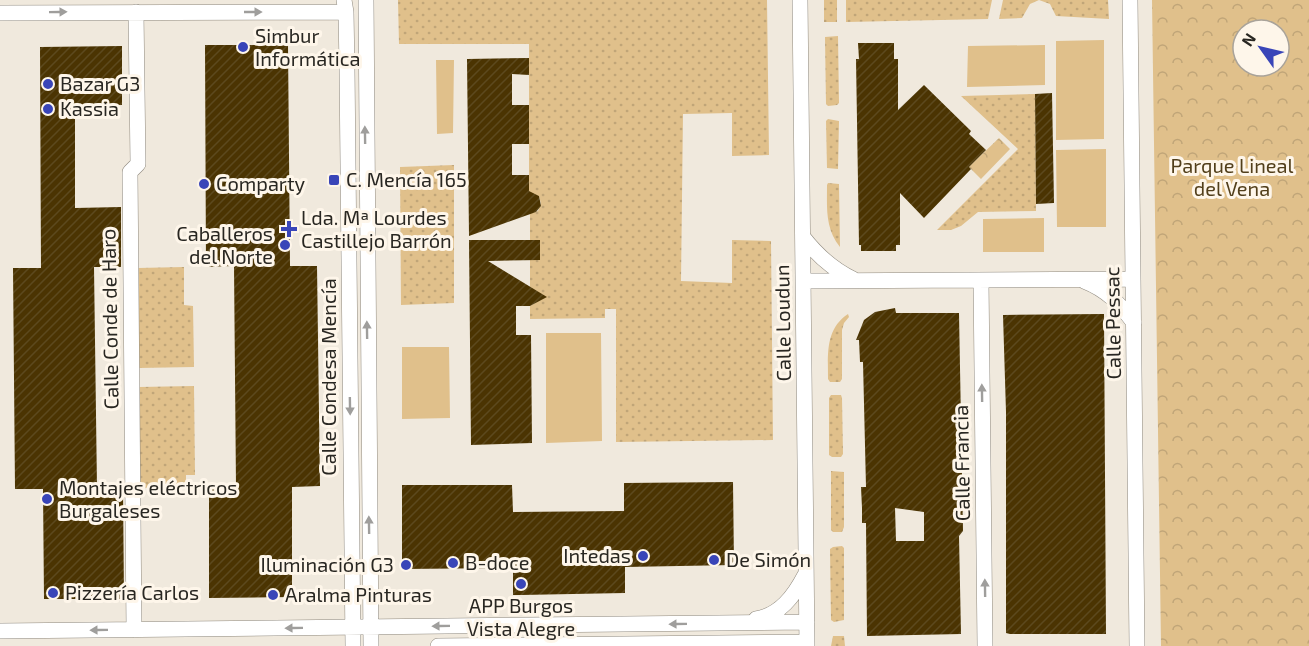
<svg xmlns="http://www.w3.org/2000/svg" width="1309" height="646" viewBox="0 0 1309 646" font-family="'Exo 2',sans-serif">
<defs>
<pattern id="park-crowns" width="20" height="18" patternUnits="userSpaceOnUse" patternTransform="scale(1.5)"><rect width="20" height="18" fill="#e0c08b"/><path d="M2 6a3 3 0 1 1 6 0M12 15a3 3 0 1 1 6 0" fill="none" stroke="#c0a578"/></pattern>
<pattern id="garden-dots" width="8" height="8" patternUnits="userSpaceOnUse" patternTransform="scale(1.5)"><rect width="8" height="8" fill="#e0c08b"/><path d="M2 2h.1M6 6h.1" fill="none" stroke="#c0a578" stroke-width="1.8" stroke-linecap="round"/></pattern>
<pattern id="building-hatch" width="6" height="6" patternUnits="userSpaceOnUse" patternTransform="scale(1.5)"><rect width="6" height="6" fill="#4b3402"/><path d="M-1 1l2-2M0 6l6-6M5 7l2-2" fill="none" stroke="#5c491e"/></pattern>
</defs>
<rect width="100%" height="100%" fill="#f0e9dd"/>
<path fill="#e0c08b" d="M1104 40V139L1056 140V41Z
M1045 45V85L967 87 968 46Z
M436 60H454L453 133 437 134Z
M1106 149V227H1057L1056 150Z
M1044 218V252H983V219Z
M546 333H601L602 441 546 443Z
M402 347H449L450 418 402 419Z"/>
<path fill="url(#park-crowns)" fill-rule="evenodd" d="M1152 0H1309V646H1161ZM1243 30H1279V66H1243Z
M999 138 1010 149 981 179 969 167Z"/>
<path fill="url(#garden-dots)" d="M398 0H767L769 155 732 156V113L683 114 681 281 732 283V240L771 241 773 440 616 442V309H605V318L530 319V306L546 297 530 287V213L538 211 541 204 539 196 529 193V44H399Z
M824 0H837V22H824Z
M846 0H992L988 19 846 22Z
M1003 0H1108L1109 19 1056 16 1050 4 1039 0 1030 4 1022 18 999 19Z
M838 36 839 103 837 105 828 106 826 104 825 37Z
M1035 94 1036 211 978 212 961 226 951 230H937L1018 149 961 96Z
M828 119 839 121 838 169 827 168 826 121Z
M454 165V303L401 305 400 167Z
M828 183 839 184 840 247C825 228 827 208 827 185Z
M184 267V305L193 306 194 367 139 368 138 268Z
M848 314 849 317 844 323 842 330V379L840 382H830L828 379C828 355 825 329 848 314Z
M194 386 195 475H186V487L139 488V387Z
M831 395H841L842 398 843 454 841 457H832L829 455V398Z
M831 471 844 472V527L842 532H833L831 530Z
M842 546 844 548V620L834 622 831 620 830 549 833 547Z
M833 636H844L845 646H831Z"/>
<path fill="url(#building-hatch)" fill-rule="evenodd" d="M858 43H894V59H898V110L924 85 971 131 969 134 986 150 969 167 971 169 924 218 900 193V245H896V251H861V245H859L856 59H859Z
M205 45H288L290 266H317L320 486 292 487V597L209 598V488L236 487 234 266 206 267Z
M122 46V105L75 106V208L121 207V267H94L97 488H123L124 599H44L43 489H15L13 268H41L40 47Z
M529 58V75L512 74V105H529V144H512V175H529V191L539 196 541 206 536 212 469 236 467 59Z
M1052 93 1054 203 1036 204 1035 94Z
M469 240H540V260L488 261 547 297 530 306H516V335H531L532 443 471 445Z
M895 308 896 313H959L963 531 959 536 961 634 867 636 866 523H862V508L861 487H866L863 362H860L859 340H856L864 320 875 312ZM895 508 924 512V541H896Z
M1104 314 1106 634H1010L1006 633V412L1003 315Z
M733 482 734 565 625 567V593L521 595H513V568L402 569V485H512L513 512 624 511V483Z"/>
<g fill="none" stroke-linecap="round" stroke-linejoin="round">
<g stroke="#8f897e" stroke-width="16">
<path id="street" d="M344 0 346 12 347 68 353 646
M366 0 371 646
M800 0 807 646
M1130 0 1137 646
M0 13 346 12
M803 237C817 255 832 269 853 279
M981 280 985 646
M803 281 1133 279
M1084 281C1107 290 1119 303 1134 323
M756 619C780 615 794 596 805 575
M134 630 130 172 138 164 136 12
M0 631 807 622
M438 646 807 642"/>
</g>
<use href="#street" stroke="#fff" stroke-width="15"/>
</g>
<defs><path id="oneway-solid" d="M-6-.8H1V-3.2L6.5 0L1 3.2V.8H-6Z" transform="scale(1.5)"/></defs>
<g fill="#9f9e9c">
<use href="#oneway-solid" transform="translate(58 12) rotate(-1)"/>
<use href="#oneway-solid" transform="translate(253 12)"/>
<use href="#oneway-solid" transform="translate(365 135) rotate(-91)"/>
<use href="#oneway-solid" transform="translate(367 330) rotate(-91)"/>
<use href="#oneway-solid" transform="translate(982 393) rotate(-91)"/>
<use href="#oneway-solid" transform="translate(350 406) rotate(89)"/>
<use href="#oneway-solid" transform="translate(369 525) rotate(-91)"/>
<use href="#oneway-solid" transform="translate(985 588) rotate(-91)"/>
<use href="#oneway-solid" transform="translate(678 624) rotate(179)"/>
<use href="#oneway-solid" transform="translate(441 626) rotate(179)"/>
<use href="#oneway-solid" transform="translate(294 628) rotate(179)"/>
<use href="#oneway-solid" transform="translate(99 630) rotate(179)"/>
</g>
<g fill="#3945b8" stroke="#fef6ea" stroke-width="2">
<circle cx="243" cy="47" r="6"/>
<circle cx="48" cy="84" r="6"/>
<circle cx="48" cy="109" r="6"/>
<rect x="328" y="174" width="12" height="12" rx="3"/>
<circle cx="204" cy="184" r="6"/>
<path d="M286 220h6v6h6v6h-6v6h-6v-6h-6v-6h6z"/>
<circle cx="285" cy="245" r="6"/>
<circle cx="47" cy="499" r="6"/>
<circle cx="643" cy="556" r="6"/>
<circle cx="714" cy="560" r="6"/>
<circle cx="453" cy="563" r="6"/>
<circle cx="406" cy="565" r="6"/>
<circle cx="521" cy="584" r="6"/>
<circle cx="53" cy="593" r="6"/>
<circle cx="273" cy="595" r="6"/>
</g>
<g text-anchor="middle" stroke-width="6" stroke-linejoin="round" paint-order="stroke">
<g font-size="20" fill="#292722" stroke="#fef6ea" text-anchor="start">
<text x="255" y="43">Simbur<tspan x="255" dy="23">Informática</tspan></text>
<text x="60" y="91">Bazar G3</text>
<text x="60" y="116">Kassia</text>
<text x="346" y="187">C. Mencía 165</text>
<text x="216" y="191">Comparty</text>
<text x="301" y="225">Lda. Mª Lourdes<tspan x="301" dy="23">Castillejo Barrón</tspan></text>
<text x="273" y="241" text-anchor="end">Caballeros<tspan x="273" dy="23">del Norte</tspan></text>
<text x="59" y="495">Montajes eléctricos<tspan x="59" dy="23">Burgaleses</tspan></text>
<text x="631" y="563" text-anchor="end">Intedas</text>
<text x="726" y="567">De Simón</text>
<text x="465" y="570">B-doce</text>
<text x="394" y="572" text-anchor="end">Iluminación G3</text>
<text x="65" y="600">Pizzería Carlos</text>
<text x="285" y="602">Aralma Pinturas</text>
<text x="521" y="613" text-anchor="middle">APP Burgos<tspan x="521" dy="23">Vista Alegre</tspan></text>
</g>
<g font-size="20" fill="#523f1b" stroke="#fef6ea">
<text x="1232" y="173">Parque Lineal<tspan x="1232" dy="23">del Vena</tspan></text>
</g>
<g font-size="20" fill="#292722" stroke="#fef6ea">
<text transform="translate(110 319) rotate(-91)" y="7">Calle Conde de Haro</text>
<text transform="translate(783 323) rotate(-91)" y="7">Calle Loudun</text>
<text transform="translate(1113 323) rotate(-91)" y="7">Calle Pessac</text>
<text transform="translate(329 377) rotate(-90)" y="7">Calle Condesa Mencía</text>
<text transform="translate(962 463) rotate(-91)" y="7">Calle Francia</text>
</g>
</g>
<g transform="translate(1261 48) rotate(304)"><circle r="28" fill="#fef6ea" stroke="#a9a39a" stroke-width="1.5"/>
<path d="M0-4.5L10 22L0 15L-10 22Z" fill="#3945b8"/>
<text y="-9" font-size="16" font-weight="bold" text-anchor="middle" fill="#292722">N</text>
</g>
</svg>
